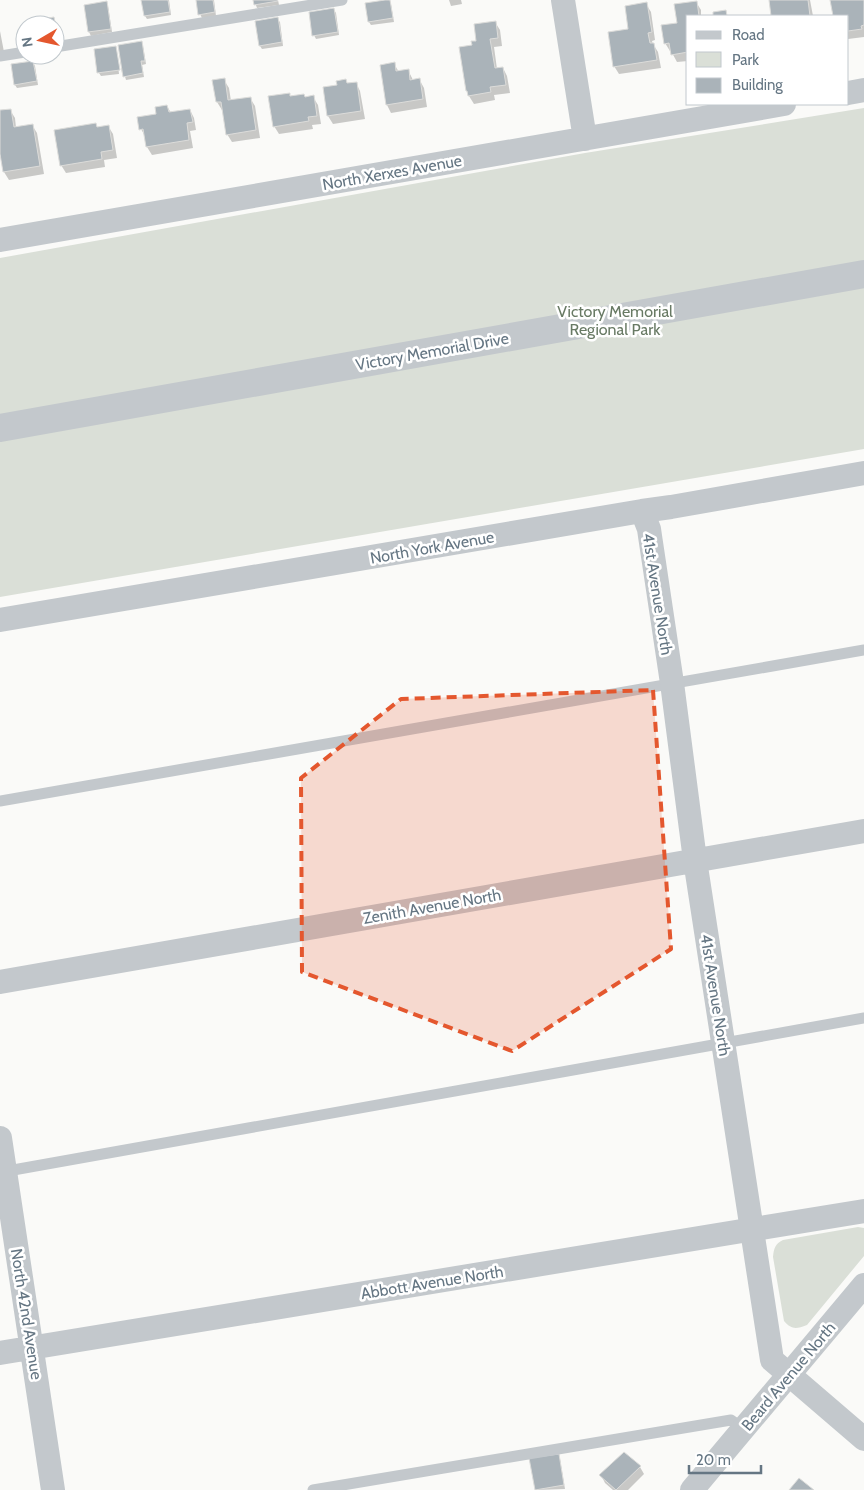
<svg xmlns="http://www.w3.org/2000/svg" width="864" height="1490" viewBox="0 0 864 1490" font-family="Cabin,sans-serif">
<rect width="100%" height="100%" fill="#fafaf8"/>
<path fill="#dadfd7" d="M864 108V449L0 597V258L585 153Z
M858 1227 864 1228V1256L807 1325C796 1329 792 1330 784 1321L773 1257C774 1248 775 1244 783 1240Z"/>
<path fill="#0003" d="M142 0H169L171 15 147 19 145 16Z
M197 0H214L216 16 202 18 200 14Z
M254 0H278L279 5 257 8Z
M449 0H461L462 4 451 6Z
M770 0H810L813 16H773Z
M831 0H864V37L848 39V16H834Z
M389 1 391 4 394 22 371 25 369 22Z
M696 2 701 10V16H688V61L677 62 671 51H670L665 43Z
M106 3 108 6 112 32 91 36 89 32 85 6Z
M646 4 651 12 655 40 652 41 653 44 658 52 661 68 619 74 614 66 630 30Z
M334 10 336 13 339 35 316 39 314 35Z
M54 19 56 22 59 42 55 43V25H33Z
M277 19 280 22 283 46 262 49 260 46Z
M495 22 500 30 502 46 494 47 497 69 503 68 507 76 510 93 494 95 495 100 474 104 469 96 473 46Z
M0 31 4 52 0 53Z
M141 43 143 46 146 64 142 65 144 77 126 80 124 73H122L119 52 121 55Z
M116 47 119 74 101 76 99 73 95 50Z
M33 62 35 66 38 85 17 88 15 85Z
M394 64 399 72 408 70 413 80 419 79 424 88 427 107 391 113 387 105Z
M224 80 229 88 231 101 250 98 255 106 260 138 232 142 227 134 223 110H222L217 102Z
M356 83 360 91 365 119 333 124 328 116 324 88Z
M304 95 305 98 313 97 318 105 321 124 312 125 313 129 279 134 274 126 291 97Z
M167 106 171 113 190 110 194 118 196 130 190 131 193 148 152 155 147 147 146 138 141 129Z
M10 110 15 118 16 128 32 125 37 133 44 174 9 180 4 172 0 146V112Z
M108 126 113 134 117 158 104 160 105 167 66 173 61 165 97 128Z
M558 1455 560 1459 565 1489 536 1490 530 1459Z
M640 1467 644 1474 628 1490H613L605 1483 601 1475Z"/>
<path fill="#aab3b9" stroke="#dcdcda" d="M141 0H168L170 12 144 16Z
M196 0H213L215 12 198 15Z
M253 0H277L278 1 254 5Z
M385 0H390L393 18 368 22 365 3Z
M769 0H808L810 16H771Z
M830 0H864V25L861 26 862 29 848 31V16H833Z
M107 1 111 29 88 32 84 5Z
M697 1 699 16H688V52L671 55 669 43 664 44 661 25 677 23 674 4Z
M647 2 652 32 648 33 650 43H654L657 60 613 67 608 32 628 29 625 6Z
M334 8 338 32 312 36 309 12Z
M726 10 727 16H713V12Z
M54 17 58 39H55V25H31V21Z
M278 17 282 42 259 46 255 21Z
M496 21 498 38 490 39 495 68 503 67 506 85 490 87 491 92 468 96 467 91H466L459 47 472 45 471 41H476L474 24Z
M142 41 145 61H141L143 73 123 77 118 45Z
M116 46 120 70 97 73 94 49Z
M33 61 37 81 14 85 11 64Z
M395 62 396 71 409 69 410 80 420 78 423 99 386 105 380 65Z
M225 78 228 100 251 97 256 130 226 135 221 102H216L212 80Z
M346 79 347 83 357 82 361 111 327 116 323 87 337 85 336 81Z
M290 93V96L304 94 305 97 314 95 317 116 308 117 309 121 273 127 268 96Z
M167 105 169 112 190 109 193 122 187 123 189 140 146 147 143 129 139 130 137 117 156 114 155 107Z
M11 109 14 127 33 124 40 166 3 172 0 154V110Z
M96 123 97 127 109 125 113 150 101 152 102 159 60 166 54 130Z
M624 1452 641 1466 616 1490 599 1475Z
M559 1454 564 1485 535 1490 529 1458Z
M799 1478 814 1490H789Z"/>
<g fill="none" stroke-linecap="round" stroke-linejoin="round">
<path stroke="#c3c8cc" stroke-width="11" d="M55 47 342 0
M0 56 25 52
M0 801 864 650
M2 1172 864 1018
M313 1490 731 1420 744 1429"/>
<path stroke="#c3c8cc" stroke-width="24" d="M563 0 585 139
M848 93 864 90
M0 240 784 104
M642 511 649 529 650 536 672 683 695 860 772 1360 864 1439
M0 620 642 511 671 507 864 473
M0 982 864 831
M0 1138 53 1490
M0 1353 864 1211
M692 1490 864 1285"/>
<path stroke="#c3c8cc" stroke-width="28" d="M0 428 864 274"/>
</g>
<path fill="#e4572e" fill-opacity="0.2" stroke="#e4572e" stroke-width="4" stroke-dasharray="10 6" stroke-linejoin="round" d="M653 690 671 949 512 1051 302 972 301 778 401 699Z"/>
<g text-anchor="middle" stroke-width="5" stroke-linejoin="round" paint-order="stroke">
<g font-size="16" fill="#657683" stroke="#fff">
<text transform="translate(392 172) rotate(-10)" y="6">North Xerxes Avenue</text>
<text transform="translate(432 351) rotate(-10)" y="6">Victory Memorial Drive</text>
<text transform="translate(432 547) rotate(-10)" y="6">North York Avenue</text>
<text transform="translate(658 594) rotate(81)" y="6">41st Avenue North</text>
<text transform="translate(432 906) rotate(-10)" y="6">Zenith Avenue North</text>
<text transform="translate(716 995) rotate(81)" y="6">41st Avenue North</text>
<text transform="translate(432 1282) rotate(-9)" y="6">Abbott Avenue North</text>
<text transform="translate(27 1314) rotate(81)" y="6">North 42nd Avenue</text>
<text transform="translate(788 1376) rotate(-50)" y="6">Beard Avenue North</text>
</g>
<g font-size="16" fill="#687a64" stroke="#fff">
<text x="615" y="317">Victory Memorial<tspan x="615" dy="18">Regional Park</tspan></text>
</g>
</g>
<rect x="686" y="15" width="162" height="90" fill="#ffffff" stroke="#c1c8cd"/>
<rect x="696" y="31" width="25" height="8" fill="#c3c8cc" stroke="#c1c8cd"/>
<text x="732" y="40" font-size="15" fill="#657683">Road</text>
<rect x="696" y="52" width="25" height="15" fill="#dadfd7" stroke="#c1c8cd"/>
<text x="732" y="65" font-size="15" fill="#657683">Park</text>
<rect x="696" y="78" width="25" height="15" fill="#aab3b9" stroke="#c1c8cd"/>
<text x="732" y="90" font-size="15" fill="#657683">Building</text>
<g transform="translate(40 40) rotate(261)"><circle r="24" fill="#ffffff" stroke="#c1c8cd"/>
<path d="M0-4L9 19L0 12L-9 19Z" fill="#e4572e"/>
<text y="-8" font-size="14" font-weight="bold" text-anchor="middle" fill="#657683">N</text>
</g>
<path d="M689 1465v8h72v-8" fill="none" stroke="#657683" stroke-width="2.5"/>
<text x="696" y="1465" font-size="15" fill="#657683" stroke="#ffffff" stroke-width="4" paint-order="stroke">20 m</text>
</svg>
